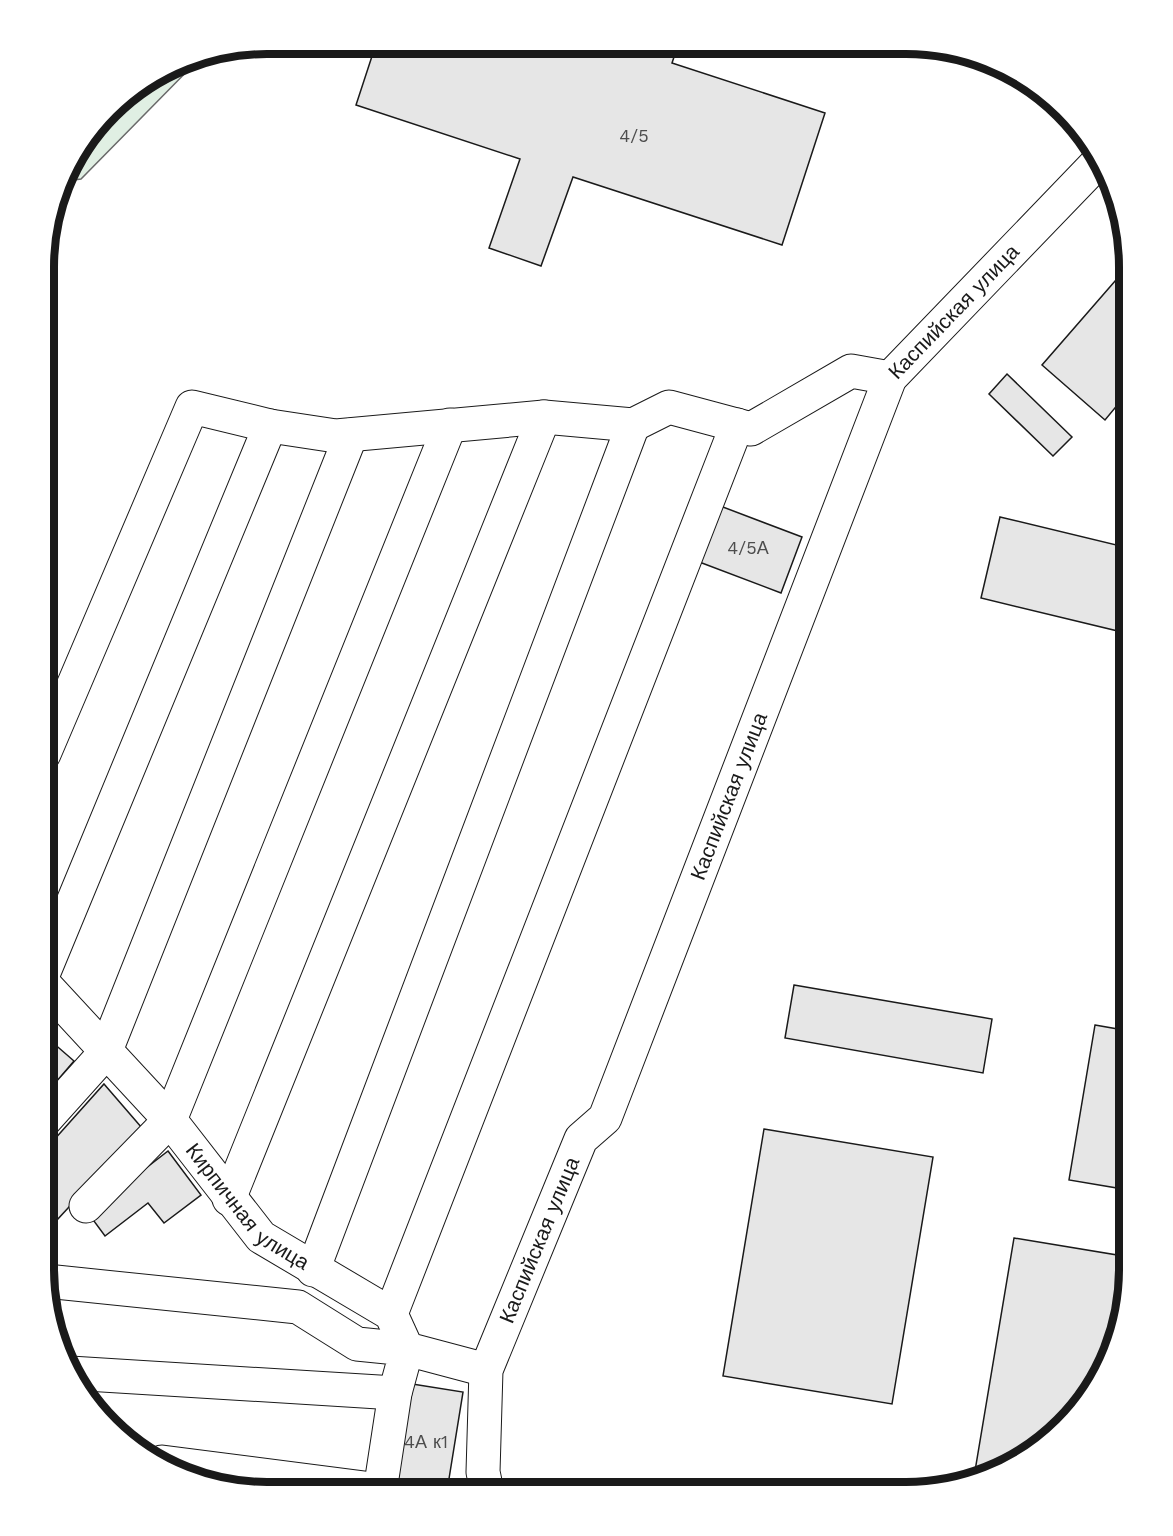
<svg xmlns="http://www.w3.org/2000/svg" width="1173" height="1536" viewBox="0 0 1173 1536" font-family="'Work Sans',sans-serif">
<rect width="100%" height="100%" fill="#fff"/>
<path fill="#e0efe3" stroke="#6a6a6a" stroke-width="1.5" d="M204 54 81 179 65 181 73 156 120 99 195 55Z"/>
<path fill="#e6e6e6" stroke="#1a1a1a" stroke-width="1.5" d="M376 44 678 45 672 63 825 113 782 245 573 177 541 266 489 248 520 159 356 105Z
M1129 265V391L1105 420 1042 365Z
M1007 374 1072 437 1053 456 989 394Z
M715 504 802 537 781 593 694 560Z
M1000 517 1129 548V601L1122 632 981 598Z
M794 985 992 1019 983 1073 785 1038Z
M1095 1025 1129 1031V1190L1069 1180Z
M44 1035 74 1061 44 1096Z
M104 1084 142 1128 44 1234V1151Z
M764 1129 933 1157 892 1404 723 1376Z
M168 1151 201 1195 164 1223 148 1203 105 1236 88 1213Z
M1014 1238 1129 1257V1284L1118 1341 1092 1393 1054 1437 1005 1469 974 1477Z
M406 1383 463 1392 447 1491H388Z"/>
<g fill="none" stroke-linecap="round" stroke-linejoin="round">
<g stroke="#1a1a1a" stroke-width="35">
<g id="minor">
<path d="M44 754 192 407 270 426 336 436 544 417 633 425 669 407 751 429 851 371 890 378"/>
<path d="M44 972 270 426"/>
<path id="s1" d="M44 984 170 1120 261 1237 391 1314 407 1349 486 1370"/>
<path d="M44 1121 105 1053 351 435"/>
<path d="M229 1199 544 417"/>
<path d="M86 1206 170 1120 450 425"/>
<path d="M313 1270 633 425"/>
<path d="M46 1281 298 1307 357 1344 407 1349 395 1393 380 1491"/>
<path d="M391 1314 737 425"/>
<path d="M70 1373 395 1393"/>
<path d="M162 1462 380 1490"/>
<path id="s2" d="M487 1491 483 1472 486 1370 581 1139 605 1118 890 378 1100 160"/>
</g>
</g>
<use href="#minor" stroke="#fff" stroke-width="33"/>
</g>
<g text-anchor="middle" stroke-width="4.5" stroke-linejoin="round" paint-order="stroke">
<g font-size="18" fill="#4d4d4d">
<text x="634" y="142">4/5</text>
<text x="748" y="554">4/5А</text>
<text x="426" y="1448">4А к1</text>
</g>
<g font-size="21" fill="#1a1a1a" stroke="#fff">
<text dy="7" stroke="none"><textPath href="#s2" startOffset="1288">Каспийская улица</textPath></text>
<text dy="7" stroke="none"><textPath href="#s2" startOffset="748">Каспийская улица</textPath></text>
<text dy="7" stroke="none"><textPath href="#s1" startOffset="303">Кирпичная улица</textPath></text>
<text dy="7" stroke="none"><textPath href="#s2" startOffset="262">Каспийская улица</textPath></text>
</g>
</g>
<path d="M0 0H1173V1536H0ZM267 54H906A213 213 0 0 1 1119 267V1269A213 213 0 0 1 906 1482H267A213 213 0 0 1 54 1269V267A213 213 0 0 1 267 54Z" fill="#fff" fill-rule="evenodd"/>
<path fill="none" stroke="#1a1a1a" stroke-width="8" d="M267 54H906A213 213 0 0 1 1119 267V1269A213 213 0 0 1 906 1482H267A213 213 0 0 1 54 1269V267A213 213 0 0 1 267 54Z"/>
</svg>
